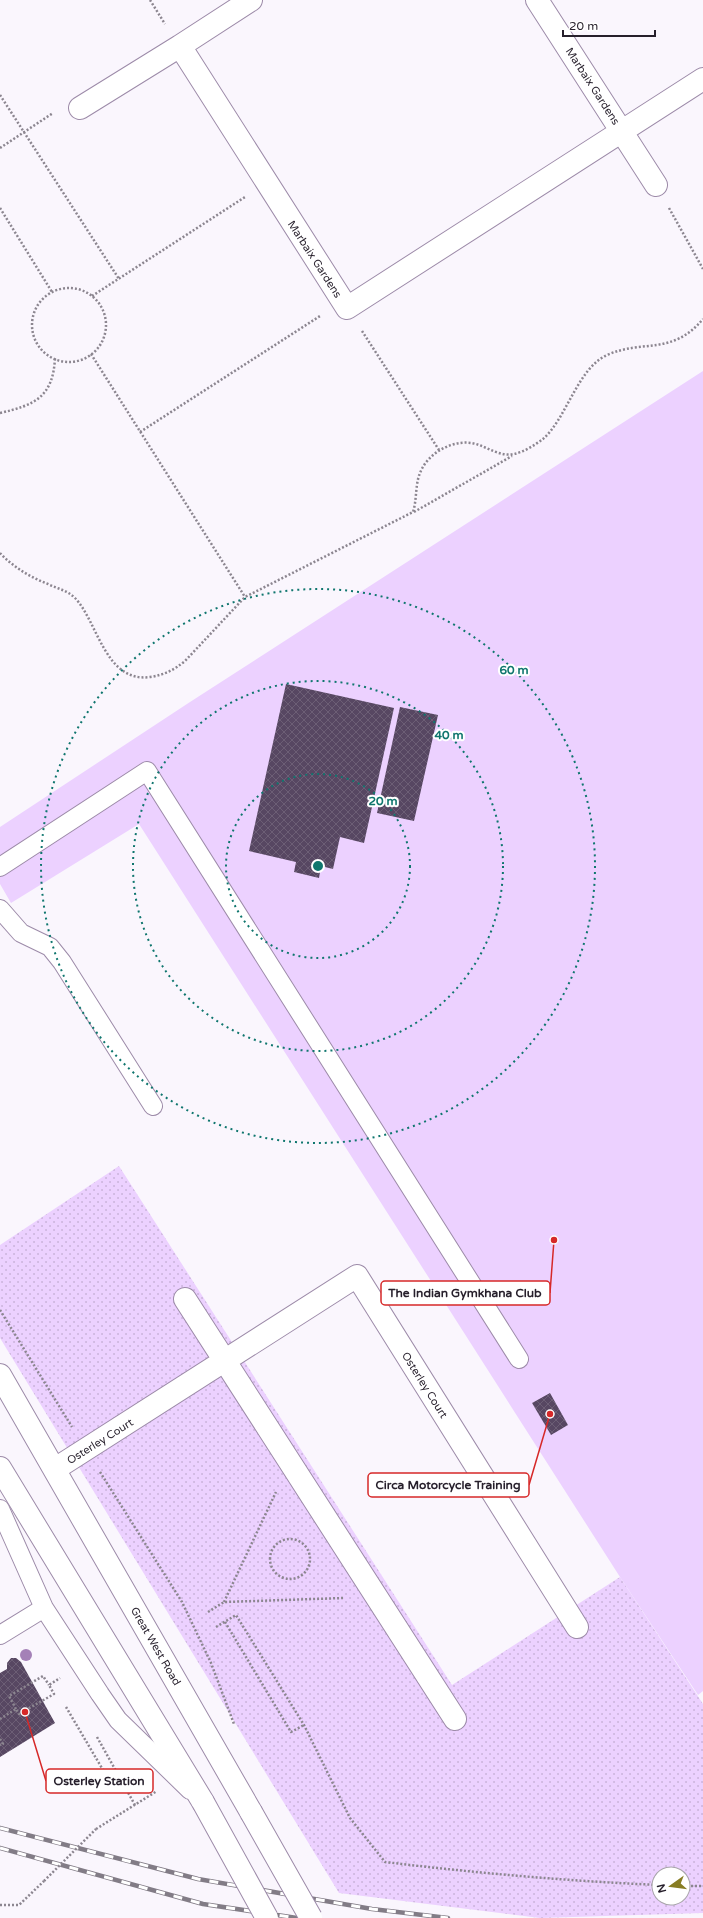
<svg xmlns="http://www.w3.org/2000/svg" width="703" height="1918" viewBox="0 0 703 1918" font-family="'Varela Round',sans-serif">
<defs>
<pattern id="grass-dots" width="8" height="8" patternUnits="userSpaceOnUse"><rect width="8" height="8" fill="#ecd1ff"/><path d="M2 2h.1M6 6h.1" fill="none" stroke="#cab3db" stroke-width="1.8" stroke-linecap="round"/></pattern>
<pattern id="building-cross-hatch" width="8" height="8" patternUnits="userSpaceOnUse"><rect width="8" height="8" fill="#574762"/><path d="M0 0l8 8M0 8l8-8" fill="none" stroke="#6c5e75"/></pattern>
</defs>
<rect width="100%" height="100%" fill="#faf6fd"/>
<path fill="url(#grass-dots)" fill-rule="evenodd" d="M119 1166 452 1685 620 1577 703 1704V1913L540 1918 339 1893 0 1338V1245ZM659 1874H683V1898H659Z"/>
<path fill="#ecd1ff" d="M703 371V1691L698 1695 620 1577 139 824 11 903 0 884V827L190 702Z"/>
<path fill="url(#building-cross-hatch)" d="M286 684 394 708 364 843 340 837 333 869 321 866 319 878 294 872 296 862 249 851Z
M400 707 438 715 414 821 377 813Z
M550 1393 568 1425 551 1435 532 1403Z
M11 1658H16L21 1662 55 1723 0 1757V1673L7 1669V1663Z"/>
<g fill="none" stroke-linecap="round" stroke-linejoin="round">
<g stroke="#9d8ba9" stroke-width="20">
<path id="lane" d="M0 867 147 771 519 1359
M0 909 21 933 50 947 62 962 153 1106
M0 1509 44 1608 100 1694 118 1720 190 1790
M0 1635 44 1608"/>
</g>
<g stroke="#9d8ba9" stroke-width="24">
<path id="street" d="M251 0 180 46 347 308 703 79
M537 0 656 185
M80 108 180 46
M185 1299 455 1719
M55 1469 357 1276 577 1627"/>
</g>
<g stroke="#9d8ba9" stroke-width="24">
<path id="highway" d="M0 1375 251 1812
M0 1468 203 1802"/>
</g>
<path stroke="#8c8690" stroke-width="2.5" stroke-dasharray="2 2" stroke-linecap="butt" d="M150 0 165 24
M0 95 119 279
M0 148 53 113
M0 208 52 292
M669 208 703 269
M32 325a37 37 0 1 1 74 0a37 37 0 1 1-74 0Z
M92 296 245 197
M362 331 439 450
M91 354 245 597
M0 413C35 405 53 397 55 358
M140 432 320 316
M414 512 512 456
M0 553C13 567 30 577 48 584 58 589 67 590 75 598 98 622 105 683 150 677 164 675 174 670 185 661L245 597 413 512C417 500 415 485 420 473 428 452 455 438 476 444 489 448 501 457 514 454 524 452 535 445 543 439 567 418 577 369 607 355 643 339 672 356 703 319
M0 1310 72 1427
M100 1472 182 1602 211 1663 234 1724
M270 1559a20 20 0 1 1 40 0a20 20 0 1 1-40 0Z
M224 1602 276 1492
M208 1612 224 1602 344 1598
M225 1622 291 1732 304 1725
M216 1627 236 1615 304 1725 350 1818 385 1862C476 1873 567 1881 659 1885
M66 1707 113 1787 122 1782
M16 1709 9 1696 43 1676 49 1685
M0 1719 16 1709 19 1714 54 1694 49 1685 60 1678
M97 1737 135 1805
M0 1739 3 1744 0 1745
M96 1829 157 1791
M683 1886H703
M0 1905H19L44 1881"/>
<use href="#lane" stroke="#fff" stroke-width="18"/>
<use href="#street" stroke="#fff" stroke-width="22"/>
<use href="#highway" stroke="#fff" stroke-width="22"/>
<g stroke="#827c86" stroke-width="4.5">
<path id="rail" d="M0 1828 198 1879 372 1909 448 1918
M0 1848 203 1904 297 1918"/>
</g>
<use href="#rail" stroke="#fff" stroke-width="3" stroke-dasharray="9" stroke-linecap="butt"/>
<g stroke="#9d8ba9" stroke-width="24" stroke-linecap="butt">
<path id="highway-bridge" d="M203 1802 267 1918
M251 1812 311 1918"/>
</g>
<path stroke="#8c8690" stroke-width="2.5" stroke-dasharray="2 2" stroke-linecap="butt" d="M44 1881 96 1829"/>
<use href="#highway-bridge" stroke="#fff" stroke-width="22"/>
</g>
<circle fill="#a481b7" cx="26" cy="1655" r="6"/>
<g fill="none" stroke="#0f766e" stroke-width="2" stroke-dasharray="2 4">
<circle cx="318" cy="866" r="92"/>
<circle cx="318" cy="866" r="185"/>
<circle cx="318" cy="866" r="277"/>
</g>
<g text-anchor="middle" stroke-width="4" stroke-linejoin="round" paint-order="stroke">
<g font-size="11" fill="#261f2b" stroke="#fff">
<text transform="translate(593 86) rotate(57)" y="4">Marbaix Gardens</text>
<text transform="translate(315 259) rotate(57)" y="4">Marbaix Gardens</text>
<text transform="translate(425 1385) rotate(58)" y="4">Osterley Court</text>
<text transform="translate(100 1441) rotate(-32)" y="4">Osterley Court</text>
<text transform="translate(156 1646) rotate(60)" y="4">Great West Road</text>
</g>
</g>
<circle cx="318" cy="866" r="6" fill="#0f766e" stroke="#fff" stroke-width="2"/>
<g font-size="12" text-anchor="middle" font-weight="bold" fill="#0f766e" stroke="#fff" stroke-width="4" stroke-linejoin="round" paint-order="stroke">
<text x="514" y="674">60 m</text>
<text x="449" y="739">40 m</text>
<text x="383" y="805">20 m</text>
</g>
<path fill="none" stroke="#d62828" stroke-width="1.5" d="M554 1240L550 1293M550 1414L529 1485M25 1712L46 1781"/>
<g fill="#d62828" stroke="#fff" stroke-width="1.5">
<circle cx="554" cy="1240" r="4"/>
<circle cx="550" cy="1414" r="4"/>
<circle cx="25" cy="1712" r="4"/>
</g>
<g fill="#fff" stroke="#d62828" stroke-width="1.5">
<rect x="381" y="1281" width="169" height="24" rx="4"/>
<rect x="368" y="1473" width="161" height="24" rx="4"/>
<rect x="46" y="1769" width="107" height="24" rx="4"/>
</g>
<g font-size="12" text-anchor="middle" font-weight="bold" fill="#261f2b">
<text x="465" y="1297">The Indian Gymkhana Club</text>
<text x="448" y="1489">Circa Motorcycle Training</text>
<text x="99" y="1785">Osterley Station</text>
</g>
<g transform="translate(671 1886) rotate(256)"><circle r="19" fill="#ffffff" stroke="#a8a5aa"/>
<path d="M0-3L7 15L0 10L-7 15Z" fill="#887d23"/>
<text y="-6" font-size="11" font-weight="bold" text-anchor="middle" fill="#261f2b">N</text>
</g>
<path d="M563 30v6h92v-6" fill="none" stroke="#261f2b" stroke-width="2"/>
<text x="569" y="30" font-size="12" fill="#261f2b" stroke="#ffffff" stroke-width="3" paint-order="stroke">20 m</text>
</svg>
